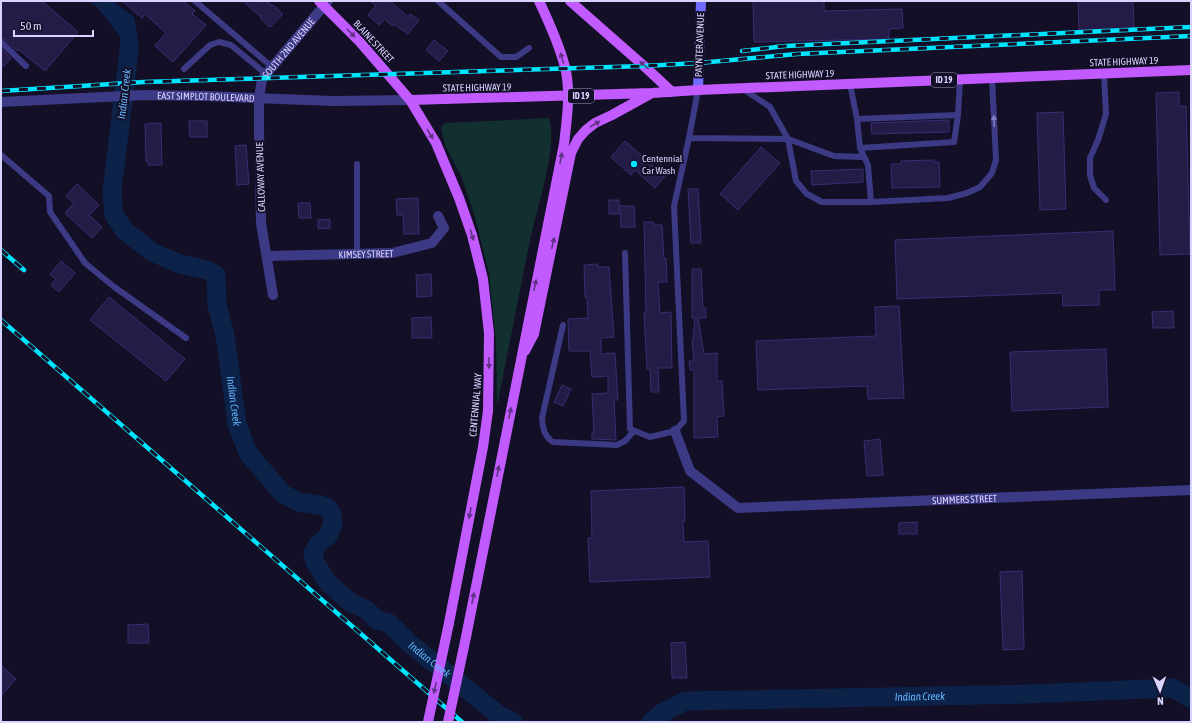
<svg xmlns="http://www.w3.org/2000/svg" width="1192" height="723" viewBox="0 0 1192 723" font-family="'Asap Condensed',sans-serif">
<rect width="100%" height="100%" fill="#130f26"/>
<path fill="#12302f" d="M549 118C559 146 535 214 529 245 518 299 508 353 497 406L496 341 489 274 475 217 462 178 445 145 441 127 445 123Z"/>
<path fill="#0c2248" d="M89 1H113L134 17 139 44 134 77 121 76 120 36 97 7Z"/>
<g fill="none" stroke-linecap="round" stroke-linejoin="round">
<g stroke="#0c2248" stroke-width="19">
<path id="s1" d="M129 51 112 191 114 215 125 231 152 252 180 264 207 270 216 275 217 305 225 335 237 424 248 453 283 494 299 502 319 505 327 507 332 514 333 523 328 536 317 545 313 553 315 562 328 583 350 602 367 610 377 620 389 623 409 643 499 715 513 722"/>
<path id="s2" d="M651 722 662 713 685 701 1028 694 1173 688 1191 699"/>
</g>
</g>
<path fill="#241b47" stroke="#3b2d73" d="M1 1H42L78 32 45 71 18 49 17 51 4 39 1 38Z
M122 1H183L195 11 192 14 206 25 173 62 155 46 166 33 145 14 142 18Z
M243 1H267L272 6 273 5 283 14 270 27 260 18 261 17Z
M370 1H390L408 17 410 14 419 20 408 34 394 24 392 26 385 19 379 25 368 15 376 6Z
M753 1H824V11L902 9 903 28 889 29V39L754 42Z
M1078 1H1133L1134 28 1079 30Z
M434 40 448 51 439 61 426 50Z
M1 48 11 58 1 69Z
M1179 92V106H1186L1190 254 1160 255 1156 93Z
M1063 112 1066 209 1040 210 1037 113Z
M949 120V132L872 134 871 123Z
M189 121H207V137H190Z
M161 123 162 165H148V161H146L145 124Z
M625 141 665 176 655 188 635 170 631 175 611 157Z
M246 145 249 184 237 185 235 146Z
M761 147 780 163 738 210 720 194Z
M934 160V162H939L940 187 892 188 891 164H901V161Z
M863 169V182L812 185 811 171Z
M77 184 99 205 89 215 102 227 92 238 65 213 74 203 66 196Z
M688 189H698L701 243H691Z
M418 198 419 234H404L403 215H397L396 199Z
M609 200H619V214H609Z
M298 203H310L311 218H299Z
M620 206H634L635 227H621Z
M330 219V228L318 229V220Z
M644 222H653L654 225H662L664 259 666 258 667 282H658L660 313 671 312 672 368H658L659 392H651L650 369H647L644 313H646Z
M1113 231 1115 290H1099V305L1063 306 1062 293 897 299 895 240Z
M61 261 75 273 59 292 51 285 56 279 50 274Z
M598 264V267H609L614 337 601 338V354L615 353 618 400H614L616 440 592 439V433H594L592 394 608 393V376L592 377 590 351H569L568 319 588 318 587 297H585L584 265Z
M692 269H701L703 308H706V318H698L704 354 717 353V381H722L724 416 717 417 718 437 694 438V370H690L689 361H694L692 340H693L695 318H692Z
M431 274 432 296 417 297 416 275Z
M109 297 185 359 166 381 90 320Z
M899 306 904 398 868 399 867 386 758 390 756 341 876 336 875 307Z
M1173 311 1174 328H1153L1152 312Z
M431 317 432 338H412V318Z
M1106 349 1108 407 1012 411 1010 352Z
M562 385 571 389 563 406 554 402Z
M880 439 883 475 867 476 864 441Z
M684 487 685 521H683L684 542 708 541 710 577 590 582 588 538H592L591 491Z
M917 522V534H899V523Z
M1022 571 1024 649 1003 650 1000 572Z
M148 624 149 643H128V625Z
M685 642 687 678H672L671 643Z
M1 665 16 679 1 696Z"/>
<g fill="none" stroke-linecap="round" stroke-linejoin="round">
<path stroke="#3d3a85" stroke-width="6" d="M195 1 272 67
M438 1 501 57H516L529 48
M1 42 26 66
M184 69 210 45 219 42 231 45 266 74
M1104 74 1106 114 1098 140 1090 158V175L1094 188 1106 200
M850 84 857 119 958 115 960 79
M743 89 770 107 788 139 796 181 807 194 822 202H871
M857 119 860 148 954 142 958 115
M689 138 788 139 834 156 864 157
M860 148 868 165 871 202 948 198 967 193 980 187 992 173 996 160 992 78
M1 155 49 196 50 212 85 263 113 286 186 338
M625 253 630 429 650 437 675 431 684 421 674 206 689 138 698 90
M357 254V164
M563 325 542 418C543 429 544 436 553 442L617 445 625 441 634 431"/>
<g stroke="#3d3a85" stroke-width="10">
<path id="s3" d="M1 102 145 95 206 96 333 101 410 100"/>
<path id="s4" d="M267 256 392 253 432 243 444 228 438 216"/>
<path id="s5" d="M273 295 261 223 259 129V98L262 79 328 1"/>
<path id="s6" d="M675 431 690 471 738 508 1191 490"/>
</g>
<path stroke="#6f6bff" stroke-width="10" d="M698 90 701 1"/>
<path stroke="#c25bff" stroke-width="10" d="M319 1 359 41 410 100 436 143 459 198 472 235 483 279 489 333 488 411 483 447 449 623
M570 1 644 66 672 92
M410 100 652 93 698 90 1191 70
M525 351 534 334 571 153 578 139 586 130 595 123 612 115 650 94
M466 637 564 144C567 119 571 91 565 67 559 44 549 22 539 1"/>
<g stroke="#00e5ff" stroke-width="4.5">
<path id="rail" d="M742 51 785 46 1191 27
M1 91 144 82 644 66 699 63 797 54 1191 36
M1 250 24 270
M1 320 462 722"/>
</g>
<use href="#rail" stroke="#130f26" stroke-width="3" stroke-dasharray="9" stroke-linecap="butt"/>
<path stroke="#c25bff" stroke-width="10" d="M428 722 449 623
M448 722 466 637"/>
</g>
<defs><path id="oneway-solid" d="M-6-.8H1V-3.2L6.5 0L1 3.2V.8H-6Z"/></defs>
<g fill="#623188">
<use href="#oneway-solid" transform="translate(351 33) rotate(45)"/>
<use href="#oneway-solid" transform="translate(562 58) rotate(-107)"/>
<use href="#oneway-solid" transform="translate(644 65) rotate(-138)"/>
<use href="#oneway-solid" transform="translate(595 124) rotate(-31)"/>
<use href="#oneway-solid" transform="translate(430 134) rotate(59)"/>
<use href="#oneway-solid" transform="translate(561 158) rotate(-79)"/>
<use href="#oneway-solid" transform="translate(472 235) rotate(74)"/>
<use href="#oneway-solid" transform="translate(553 243) rotate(-78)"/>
<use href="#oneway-solid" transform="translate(535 285) rotate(-78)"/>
<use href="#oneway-solid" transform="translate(489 363) rotate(90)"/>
<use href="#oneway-solid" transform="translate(510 413) rotate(-79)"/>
<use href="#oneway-solid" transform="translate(498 471) rotate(-79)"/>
<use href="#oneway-solid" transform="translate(470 513) rotate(101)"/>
<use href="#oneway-solid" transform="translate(473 598) rotate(-79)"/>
<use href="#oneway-solid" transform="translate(435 688) rotate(102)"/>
</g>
<use fill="#837fbc" href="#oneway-solid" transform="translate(994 121) rotate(-93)"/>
<circle fill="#00e5ff" stroke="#130f26" stroke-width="1.5" cx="634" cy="164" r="4"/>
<g text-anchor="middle" stroke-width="4" stroke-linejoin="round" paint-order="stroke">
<g fill="#130f26" stroke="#9e99be" stroke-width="1">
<rect x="931" y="73" width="26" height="14" rx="3"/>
<rect x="568" y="89" width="26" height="14" rx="3"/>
</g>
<g font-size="9" font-weight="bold" fill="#d9d4ff">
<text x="944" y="83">ID 19</text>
<text x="581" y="99">ID 19</text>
</g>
<g font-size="10" fill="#d9d4ff" stroke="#130f26">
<text transform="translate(374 41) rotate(47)" y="4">BLAINE STREET</text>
<text transform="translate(699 45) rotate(-88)" y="4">PAYNTER AVENUE</text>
<text dy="4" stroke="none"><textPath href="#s5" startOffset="258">SOUTH 2ND AVENUE</textPath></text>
<text transform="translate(1124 61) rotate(-2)" y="4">STATE HIGHWAY 19</text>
<text transform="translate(800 74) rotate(-2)" y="4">STATE HIGHWAY 19</text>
<text transform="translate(477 87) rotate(-1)" y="4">STATE HIGHWAY 19</text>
<text dy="4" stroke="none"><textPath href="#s3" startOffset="205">EAST SIMPLOT BOULEVARD</textPath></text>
<text transform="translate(260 177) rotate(-92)" y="4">CALLOWAY AVENUE</text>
<text dy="4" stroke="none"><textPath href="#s4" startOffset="99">KIMSEY STREET</textPath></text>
<text transform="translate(475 405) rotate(-85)" y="4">CENTENNIAL WAY</text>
<text dy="4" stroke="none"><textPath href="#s6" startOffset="330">SUMMERS STREET</textPath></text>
</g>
<g font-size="10" fill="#d9d4ff" stroke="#130f26" text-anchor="start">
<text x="642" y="162">Centennial<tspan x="642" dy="12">Car Wash</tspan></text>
</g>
<g font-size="11" font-style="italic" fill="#62b6ff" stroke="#130f26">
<text transform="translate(124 94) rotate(-83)" y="4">Indian Creek</text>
<text dy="4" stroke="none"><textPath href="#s1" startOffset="415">Indian Creek</textPath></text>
<text dy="4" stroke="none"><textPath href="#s1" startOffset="787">Indian Creek</textPath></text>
<text dy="4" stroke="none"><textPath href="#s2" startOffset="275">Indian Creek</textPath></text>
</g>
</g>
<rect width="1192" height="723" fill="none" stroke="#d9d4ff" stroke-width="4"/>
<g transform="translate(1160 691) rotate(178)" stroke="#130f26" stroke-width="3" paint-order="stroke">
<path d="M0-3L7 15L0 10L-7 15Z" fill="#d9d4ff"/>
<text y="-6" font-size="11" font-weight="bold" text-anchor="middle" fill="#d9d4ff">N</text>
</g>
<path d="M14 30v6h79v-6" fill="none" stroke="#d9d4ff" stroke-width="2"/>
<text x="20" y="30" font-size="12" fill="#d9d4ff" stroke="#130f26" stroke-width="3" paint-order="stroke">50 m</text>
</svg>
